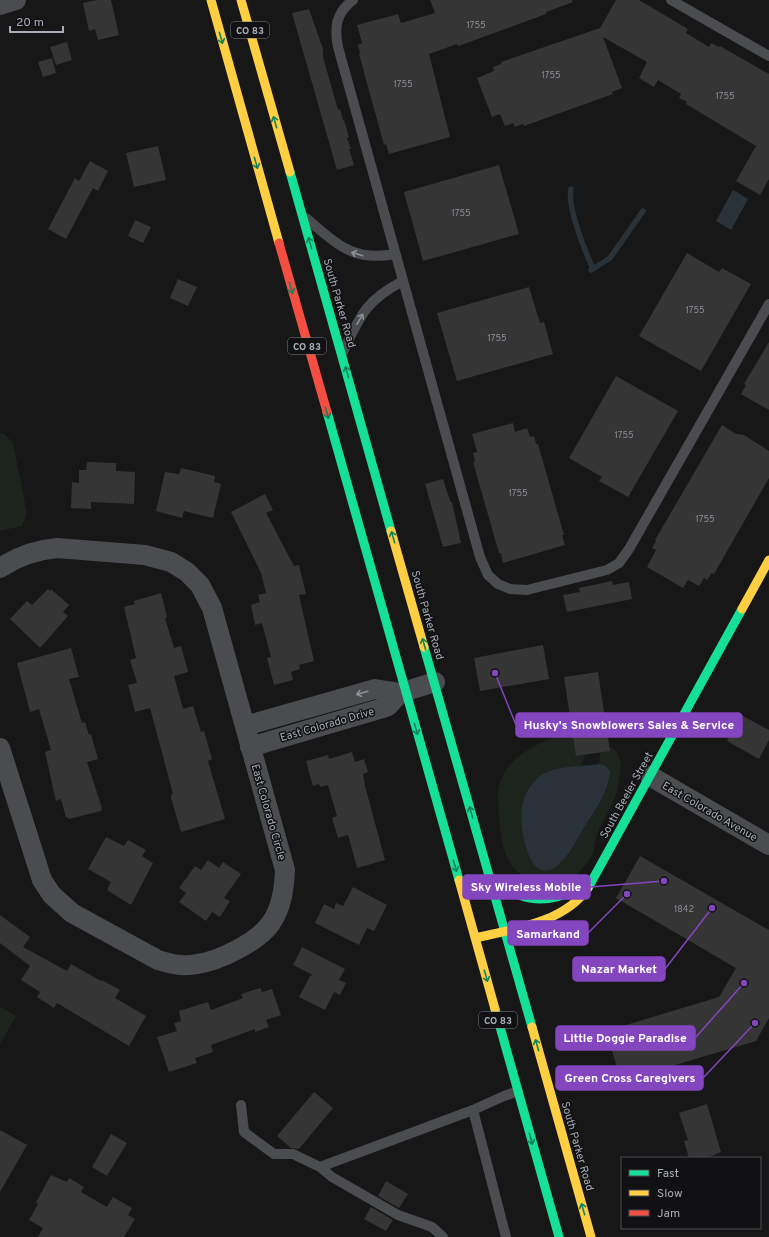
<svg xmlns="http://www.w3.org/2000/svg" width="769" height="1237" viewBox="0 0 769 1237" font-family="Overpass,sans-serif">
<rect width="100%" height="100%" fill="#171717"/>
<path fill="#1d241e" d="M3 433 13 443 27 513 22 526 0 531V434Z
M552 738H577C587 751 587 753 580 768L597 780 601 747 605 744C626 753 621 768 618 787 615 803 603 819 597 834 595 841 595 849 592 855 574 887 539 897 513 867 502 854 500 831 499 815 498 800 496 787 504 774 514 755 534 746 552 738Z
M0 1007 16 1016 0 1044Z"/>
<path fill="#2a3239" d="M733 190 748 199 731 230 716 221Z
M599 764 606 766 610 772C608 793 594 811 583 829 576 841 567 860 554 868 527 884 519 823 522 807 524 795 530 784 540 776 556 765 581 767 599 764Z"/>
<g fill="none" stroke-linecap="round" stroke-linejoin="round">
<path stroke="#2a3239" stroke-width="5.5" d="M571 189C567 207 585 251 593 269
M591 270 610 258 643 211"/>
</g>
<path fill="#353536" d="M97 0H111L119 35 98 40 95 29 89 31 83 3Z
M430 0H572L573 2 546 12V14L464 44 458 46 457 44 429 54 450 137 389 154 386 144 384 145 359 54 360 53 358 45 362 43 357 25 398 14 401 23 435 13Z
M616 0H639L688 29 686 33 709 47 711 43 719 47 720 46 769 74V179L760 195 736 181 756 146 686 104 687 102 679 98 681 94 658 80 654 87 639 78 647 62 603 37 622 88 612 92 613 94 524 126 523 124 515 127 513 123 505 126 500 114 492 117 477 78 494 71 493 67 501 64V62L600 28Z
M309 9 323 49V57L338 110 340 109 343 120H344L349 137 347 138 351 149H349L354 165 337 170 292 13Z
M67 42 72 60 56 65 50 47Z
M52 58 56 73 43 77 38 62Z
M158 146 166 180 134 187 126 153Z
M90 161 108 171 98 191 93 188 66 239 48 229 75 178 79 181Z
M499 165 519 234 423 261 404 192Z
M135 220 151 227 143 243 128 236Z
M687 253 719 272 722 268 751 284 701 371 639 336Z
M178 279 197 287 188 306 170 298Z
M529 287 540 323 544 322 553 354 457 381 437 313Z
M769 342V410L741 394 746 385 744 384Z
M616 376 678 411 628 497 599 481 602 477 569 458Z
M513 423 515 432 527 428 530 437 534 436 536 444H538L564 535H562L565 545 503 563 501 553H499L473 462H475L473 453 477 452 472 434Z
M722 425 736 434 744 435 769 451V478L714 574 712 573 707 580 704 578 699 586 688 580 683 588 647 567 656 550 652 548 656 541 655 540Z
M87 462 116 463V471L135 472 134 504 91 502V509L71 508 72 482 79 483V470H86Z
M181 468 215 476 214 482 221 484 213 518 184 511 182 518 156 511 165 472 179 474Z
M443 479 448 495 451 502H452L461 543 443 547 425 484Z
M265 494 273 510 266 513 294 566 299 565 306 594 299 595 314 661 299 665 300 669 291 672 293 680 274 685 267 658 271 657 262 623 255 625 251 605 260 602 258 595 266 593 261 573 231 512Z
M612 581 613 585 629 582 632 599 567 612 563 595 580 592 579 588Z
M48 589 50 591 51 589 69 605 63 612 68 616 40 648 10 619 27 601 32 605Z
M161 593 167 617 165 618 174 648 181 646 188 672 174 676 183 709 193 706 201 732 204 731 212 759 208 761 225 819 181 832 171 798V795L173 794 150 708 135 712 128 685 137 683 130 660 136 658 124 607 135 604 134 601Z
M543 645 549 679 480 691 474 658Z
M71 648 79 677 69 679 82 723 85 722 89 735 91 734 98 759 87 762 102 808 101 811 69 819 68 817 66 818 61 799 56 801 45 752 51 750 39 709 30 712 17 663Z
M598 672 610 751 576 756 564 677Z
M741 715 769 730V740L759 759 727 741Z
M352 752 355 762 364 759 368 772 363 774 365 786 385 860 357 868 348 835 338 838 332 818 337 816 328 785 320 787 319 784 313 786 306 761 328 755 329 759Z
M106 837 124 846 128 840 146 850 142 856 153 863 131 905 107 890 111 882 88 869Z
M640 856 769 930V1018L756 1041 621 1081 606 1031 719 997 736 968 616 898Z
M208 860 219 868 223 862 241 874 224 898 230 901 220 917 212 912 206 921 179 902 186 893 179 888 195 866 201 870Z
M353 887 387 905 374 931 367 928 359 945 315 923 324 904 334 909 336 903 343 906Z
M0 915 30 937 23 947 67 971 71 964 101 981 102 980 120 990 115 998 146 1016 129 1046 57 1003 54 1008 37 997 40 992 21 980 30 966 0 943Z
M302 947 345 969 339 980 346 983 340 995 334 992 325 1010 299 997 310 976 313 975 293 965Z
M260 988 262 992 272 989 281 1015 266 1020 269 1027 255 1032V1029L211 1045 213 1052 195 1058 197 1063 169 1072 157 1037 177 1031 174 1023 181 1021 179 1011 208 1002 211 1010 243 998 241 994Z
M314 1092 333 1108 299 1149 291 1148 277 1136Z
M707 1104 721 1152 707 1158H689L684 1141 688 1140 679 1113Z
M0 1130 27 1145 0 1192Z
M111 1134 127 1143 107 1176 92 1167Z
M51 1175 67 1182 69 1178 84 1187 81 1192 107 1207 113 1197 132 1208 128 1215 135 1219 124 1237H38L43 1228 29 1220 38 1204 36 1202Z
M386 1181 408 1194 399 1208 378 1196Z
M371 1207 393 1220 386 1231 364 1219Z"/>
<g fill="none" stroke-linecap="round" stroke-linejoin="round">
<path stroke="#4b4c50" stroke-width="10" d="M353 0C336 13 334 27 338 47L480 557 488 575 498 584 510 589 527 590 607 570 619 563 629 549 769 304
M671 0 769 56
M306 218C337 244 352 262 395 254
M343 352C360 316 366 300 403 281
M241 1105 244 1132 274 1154H293L320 1167
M443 1237 432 1227 398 1215 332 1177 320 1167 473 1110
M506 1237 473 1110 504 1096 518 1091"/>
<path stroke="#4b4c50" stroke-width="20" d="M0 5 16 0
M0 568C18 556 35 550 57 548L145 555 171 562 187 572 200 585 212 608 285 870C284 889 282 907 271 923 258 942 219 961 197 964 183 967 171 964 158 960L72 913 52 895 42 880 0 748
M245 726 375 689 400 693 435 682
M250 747 383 708 388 706 400 693
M650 776 769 845"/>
<path stroke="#16e098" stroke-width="9" d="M290 172 391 531
M327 412 459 880
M424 647 532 1027
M489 877C518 899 541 907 575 890
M588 888 742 609
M495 1009 559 1237"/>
<path stroke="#ffcf43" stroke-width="9" d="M211 0 279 243
M241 0 290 172
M391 531 424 647
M742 609 769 560
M459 880 495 1009
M475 938C513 929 564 923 588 888
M532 1027 591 1237"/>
<path stroke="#f24e42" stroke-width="9" d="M279 243 327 412"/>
</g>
<defs><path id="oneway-shaft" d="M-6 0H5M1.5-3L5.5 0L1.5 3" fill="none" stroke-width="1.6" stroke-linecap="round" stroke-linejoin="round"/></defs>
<g stroke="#14835c">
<use href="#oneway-shaft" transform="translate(221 38) rotate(74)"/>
<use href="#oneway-shaft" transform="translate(275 122) rotate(-106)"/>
<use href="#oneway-shaft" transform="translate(256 163) rotate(74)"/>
<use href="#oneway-shaft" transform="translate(310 243) rotate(-106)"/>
<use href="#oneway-shaft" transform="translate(291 288) rotate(74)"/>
<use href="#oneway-shaft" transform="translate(347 372) rotate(-106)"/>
<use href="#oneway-shaft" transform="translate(327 413) rotate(74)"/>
<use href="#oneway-shaft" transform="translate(393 537) rotate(-106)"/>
<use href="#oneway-shaft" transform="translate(424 644) rotate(-106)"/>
<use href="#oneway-shaft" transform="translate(416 729) rotate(74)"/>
<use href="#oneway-shaft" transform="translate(471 812) rotate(-106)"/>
<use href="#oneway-shaft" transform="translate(455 866) rotate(74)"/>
<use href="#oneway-shaft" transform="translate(486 976) rotate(74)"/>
<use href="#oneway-shaft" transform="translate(537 1045) rotate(-106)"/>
<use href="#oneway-shaft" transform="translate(531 1139) rotate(74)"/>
<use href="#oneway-shaft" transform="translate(583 1209) rotate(-106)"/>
</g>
<g stroke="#8c9099">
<use href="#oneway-shaft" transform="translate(357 254) rotate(-163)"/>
<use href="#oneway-shaft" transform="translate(360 319) rotate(-60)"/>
<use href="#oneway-shaft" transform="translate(362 693) rotate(164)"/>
</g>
<g text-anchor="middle" stroke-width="3" stroke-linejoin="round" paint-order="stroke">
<g font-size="9" fill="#8b8f98">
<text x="476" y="28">1755</text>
<text x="551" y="78">1755</text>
<text x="403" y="87">1755</text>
<text x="725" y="99">1755</text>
<text x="461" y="216">1755</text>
<text x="695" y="313">1755</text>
<text x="497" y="341">1755</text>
<text x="624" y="438">1755</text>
<text x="518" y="496">1755</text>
<text x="705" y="522">1755</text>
<text x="684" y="912">1842</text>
</g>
<g fill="#111113" stroke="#7b7e86" stroke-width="1">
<rect x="231" y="22" width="38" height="16" rx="3"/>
<rect x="288" y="338" width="38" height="16" rx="3"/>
<rect x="479" y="1012" width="38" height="16" rx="3"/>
</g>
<g font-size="10" font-weight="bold" fill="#a8adb8">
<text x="250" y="34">CO 83</text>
<text x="307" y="350">CO 83</text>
<text x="498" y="1024">CO 83</text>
</g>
<g font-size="11" fill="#a8adb8" stroke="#111113">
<text transform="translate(340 303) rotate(74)" y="4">South Parker Road</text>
<text transform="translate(428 615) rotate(74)" y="4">South Parker Road</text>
<text transform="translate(327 724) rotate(-16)" y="4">East Colorado Drive</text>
<text transform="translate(626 795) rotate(-61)" y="4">South Beeler Street</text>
<text transform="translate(710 811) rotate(30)" y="4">East Colorado Avenue</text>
<text transform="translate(269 812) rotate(74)" y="4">East Colorado Circle</text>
<text transform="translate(578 1146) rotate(74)" y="4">South Parker Road</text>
</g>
</g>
<path fill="none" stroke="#8446be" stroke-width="1.5" d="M495 673L516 725M664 881L590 887M627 894L588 933M712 908L665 969M744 983L695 1038M755 1023L703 1078"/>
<g fill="#8446be" stroke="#111113" stroke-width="1.5">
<circle cx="495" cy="673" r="4"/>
<circle cx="664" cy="881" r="4"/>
<circle cx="627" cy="894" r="4"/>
<circle cx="712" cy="908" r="4"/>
<circle cx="744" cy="983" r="4"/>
<circle cx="755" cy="1023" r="4"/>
</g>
<g fill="#8446be" stroke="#8446be" stroke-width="1.5">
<rect x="516" y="713" width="226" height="24" rx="4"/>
<rect x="463" y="875" width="127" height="24" rx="4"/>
<rect x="508" y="921" width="80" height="24" rx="4"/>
<rect x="573" y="957" width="92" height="24" rx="4"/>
<rect x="556" y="1026" width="139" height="24" rx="4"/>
<rect x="556" y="1066" width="147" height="24" rx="4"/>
</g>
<g font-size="12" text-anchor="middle" font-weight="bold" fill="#fff">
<text x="629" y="729">Husky's Snowblowers Sales &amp; Service</text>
<text x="526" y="891">Sky Wireless Mobile</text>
<text x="548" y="938">Samarkand</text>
<text x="619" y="973">Nazar Market</text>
<text x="625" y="1042">Little Doggie Paradise</text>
<text x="630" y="1082">Green Cross Caregivers</text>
</g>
<rect x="621" y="1157" width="140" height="72" fill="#111113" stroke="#4d4f55"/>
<rect x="629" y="1170" width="20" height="6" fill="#16e098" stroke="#4d4f55"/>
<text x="657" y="1177" font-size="12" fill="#a8adb8">Fast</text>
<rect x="629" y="1190" width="20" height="6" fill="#ffcf43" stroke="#4d4f55"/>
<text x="657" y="1197" font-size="12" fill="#a8adb8">Slow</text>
<rect x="629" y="1210" width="20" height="6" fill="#f24e42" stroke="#4d4f55"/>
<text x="657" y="1217" font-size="12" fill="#a8adb8">Jam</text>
<path d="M10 26v6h53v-6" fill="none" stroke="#a8adb8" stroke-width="2"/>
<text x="16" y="26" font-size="12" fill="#a8adb8" stroke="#111113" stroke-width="3" paint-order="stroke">20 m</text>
</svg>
